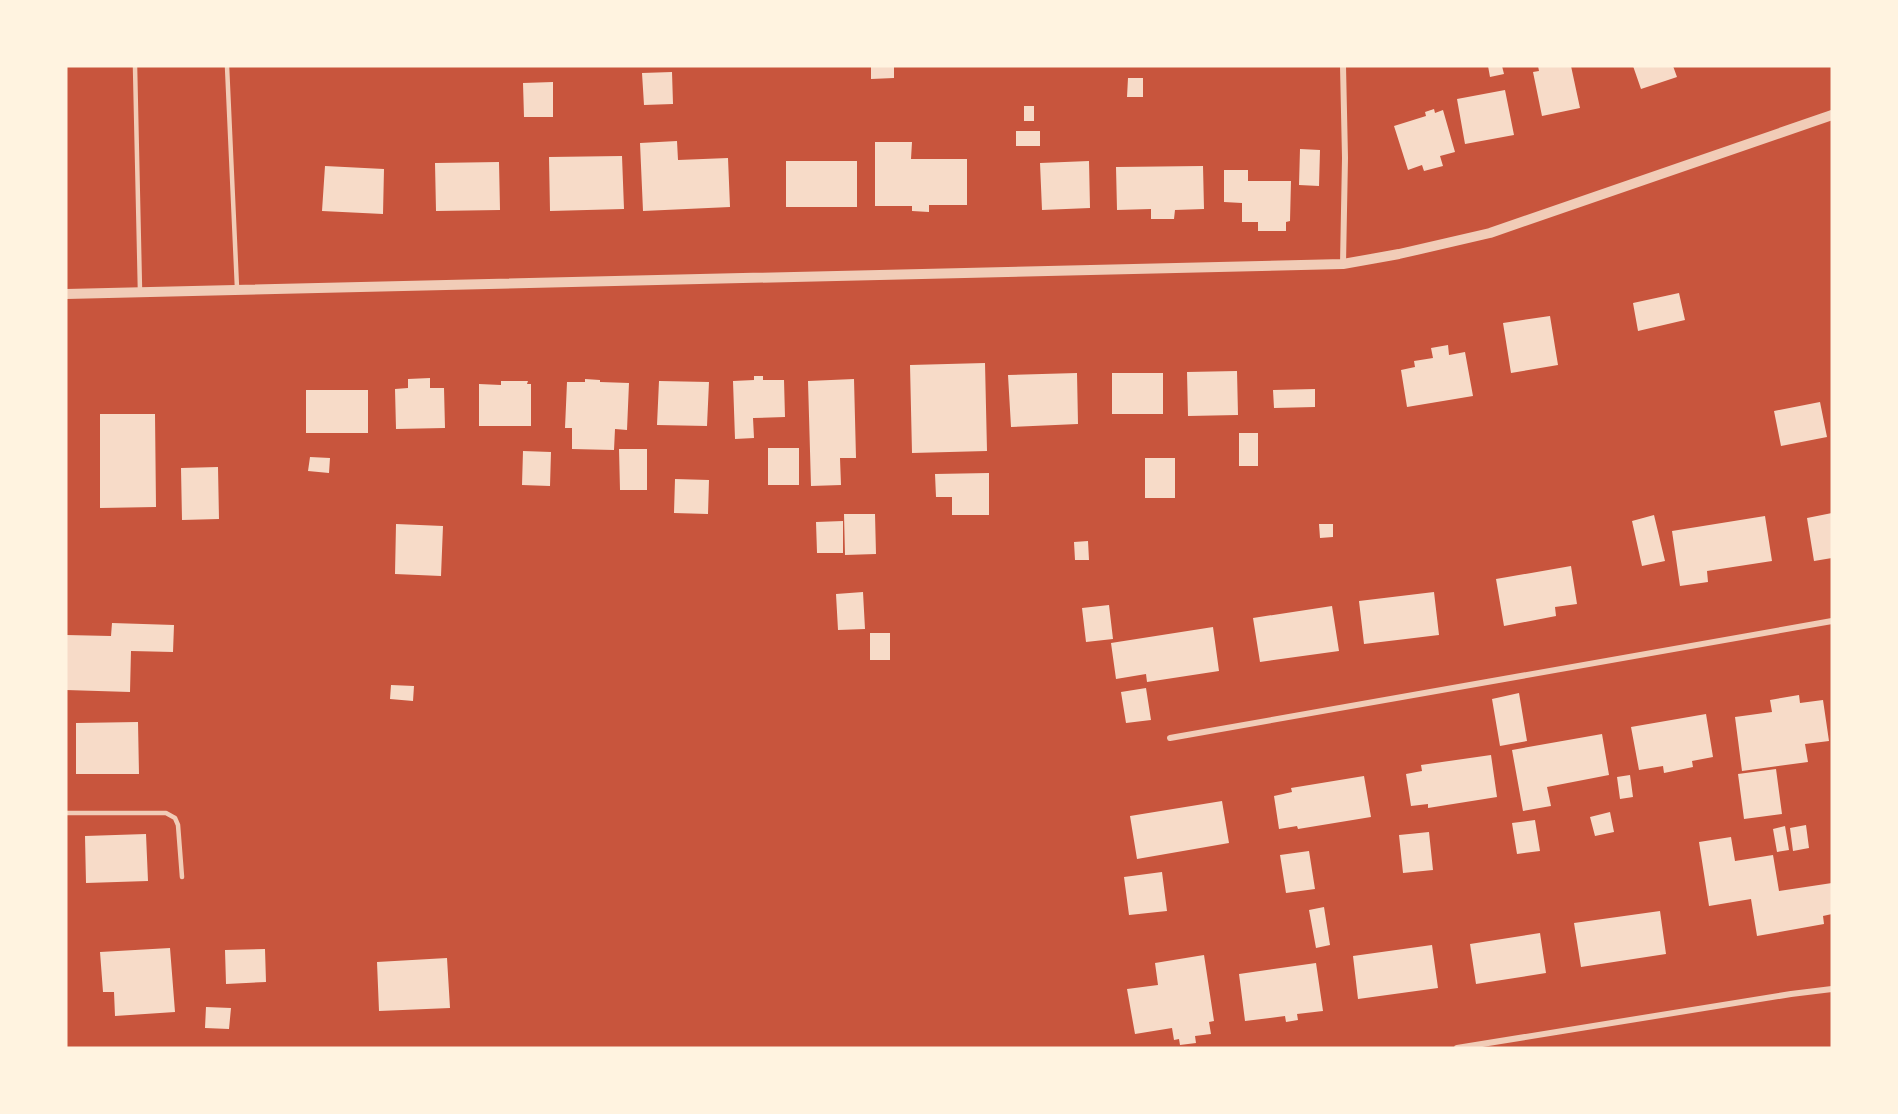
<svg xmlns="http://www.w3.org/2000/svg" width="1898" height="1114" viewBox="0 0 1898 1114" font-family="'Golos Text',sans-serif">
<rect width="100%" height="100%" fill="#c8553d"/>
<path fill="#f7dbc8" d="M871 66H894V78L871 79Z
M1488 66H1502L1504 74 1490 77Z
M1538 66H1571L1580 108 1542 116 1533 72 1539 71Z
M1633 66H1673L1677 77 1641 89Z
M672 72 673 104 644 105 642 73Z
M1128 78H1143V97H1127Z
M553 82V117H524L523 83Z
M1505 90 1514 135 1465 144 1457 99Z
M1024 106H1034V121H1024Z
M1434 109 1435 113 1443 110 1455 152 1440 156 1443 166 1424 171 1422 165 1408 170 1394 126 1426 116 1425 112Z
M1016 131H1040V146H1016Z
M677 141 678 160 728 158 730 207 643 211 640 143Z
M875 142H912L911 159H967V205H929V212L912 211V206H875Z
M1300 149 1320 150 1319 186 1299 185Z
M622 156 624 209 550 211 549 157Z
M786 161H857V207H786Z
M1089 161 1090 208 1042 210 1040 163Z
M499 162 500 210 436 211 435 163Z
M325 166 384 169 383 214 322 211Z
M1203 166 1204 209 1175 210 1174 219H1151V209L1117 210 1116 167Z
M1224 170H1248V181H1291L1290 221 1286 222V231H1258V222H1242V203L1224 202Z
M1679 293 1685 320 1638 331 1633 303Z
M1550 316 1558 365 1511 373 1503 323Z
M1448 345 1449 355 1465 352 1473 396 1407 407 1401 370 1415 367 1414 361 1433 358 1431 348Z
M985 363 987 451 912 453 910 365Z
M1237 371 1238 415 1188 416 1187 372Z
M1077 373 1078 424 1011 427 1008 375Z
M1112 373H1163V414H1112Z
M754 376H763V380H784L785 417 753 418 754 438 735 439 733 381 754 380Z
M430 378V388H444L445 428 396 429 395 389 408 388V379Z
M585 379 600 380V382L629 383 627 430 615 429 614 450 572 449V428H565L567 382H585Z
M854 379 856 458H840L841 485 811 486 808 381Z
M501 381H528L527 384H531V426H479V384L501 385Z
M659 381 709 382 707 426 657 425Z
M1315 389V407L1274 408 1273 390Z
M306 390H368V433H306Z
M1820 402 1827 437 1781 446 1774 411Z
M100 414H155L156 507 100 508Z
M1239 433H1258V466H1239Z
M768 448H799V485H768Z
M619 449H647V490H620Z
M523 451 551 452 550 486 522 485Z
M310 457 330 458 329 473 308 471Z
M1145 458H1175V498H1145Z
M218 467 219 519 182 520 181 468Z
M989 473V515H952V497H936L935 474Z
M675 479 709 480 708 514 674 513Z
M1832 513V558L1814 561 1807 518Z
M844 514H875L876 554 845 555Z
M1654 515 1665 561 1642 566 1632 521Z
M1765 516 1772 561 1707 571 1708 582 1680 586 1672 531Z
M843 521V553H817L816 522Z
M396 524 443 526 441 576 395 574Z
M1319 524H1333V537L1320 538Z
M1088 541 1089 560H1075L1074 542Z
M1571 566 1577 604 1555 607 1556 616 1504 626 1496 579Z
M863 592 865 629 838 630 836 594Z
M1434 592 1439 635 1364 644 1359 601Z
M1109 605 1113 639 1086 642 1082 608Z
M1332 606 1339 651 1260 662 1253 618Z
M112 623 174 625 173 652 131 651 130 692 66 690V635L111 636Z
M1213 627 1219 671 1147 682 1146 674 1116 679 1111 643Z
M870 633H890V660H870Z
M391 685 414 686 413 701 390 699Z
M1146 688 1151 720 1126 723 1121 692Z
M1519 693 1527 741 1500 746 1492 699Z
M1799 695 1800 703 1823 700 1829 741 1805 744 1808 762 1742 771 1735 717 1772 712 1770 700Z
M1706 714 1713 757 1692 761 1693 767 1664 773 1663 766 1639 770 1631 727Z
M138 722 139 774H76V723Z
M1602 734 1609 775 1547 787 1551 806 1523 811 1512 750Z
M1491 755 1497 797 1428 808V804L1411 806 1406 774 1422 771 1421 765Z
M1776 769 1782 814 1744 819 1738 774Z
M1630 775 1633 797 1620 799 1617 777Z
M1364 776 1371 817 1298 829 1297 826 1279 829 1274 796 1292 792 1291 788Z
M1222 801 1229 843 1137 859 1130 816Z
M1610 812 1614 832 1595 836 1590 817Z
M1535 820 1540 851 1517 854 1512 823Z
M1806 825 1809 848 1793 851 1790 828Z
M1785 826 1789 850 1777 852 1773 829Z
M1429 832 1433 870 1403 873 1399 835Z
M146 834 148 881 86 883 85 836Z
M1731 837 1735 861 1773 855 1779 891 1832 883V914L1823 916 1824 924 1757 936 1751 899 1709 906 1699 842Z
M1309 851 1315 889 1286 893 1280 855Z
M1162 872 1167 911 1129 915 1124 877Z
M1324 907 1330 945 1316 948 1309 910Z
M1660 911 1666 954 1581 967 1574 923Z
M1540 933 1546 973 1476 984 1470 944Z
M1432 945 1438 988 1358 999 1353 956Z
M170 948 175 1012 115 1016 114 992H103L100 952Z
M265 949 266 982 226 984 225 950Z
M1204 955 1214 1021 1209 1022 1211 1034 1195 1036 1196 1043 1180 1045 1179 1039 1174 1040 1172 1028 1135 1034 1127 989 1158 985 1155 963Z
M447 958 450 1008 379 1011 377 962Z
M1316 963 1323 1011 1297 1014 1298 1020 1286 1022 1285 1016 1245 1021 1239 974Z
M206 1007 231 1008 229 1029 205 1028Z"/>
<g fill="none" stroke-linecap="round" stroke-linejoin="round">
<path stroke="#f1ccb7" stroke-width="4.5" d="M135 66 140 291
M227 66 237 288
M66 813H166L175 818 178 825 182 877"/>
<path stroke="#f1ccb7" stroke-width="6" d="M1343 66 1345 158 1343 264
M1170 738 1832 621
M1457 1048 1791 994 1832 989"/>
<path stroke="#f1ccb7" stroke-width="10" d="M66 294 1343 264 1399 254 1490 233 1832 115"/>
</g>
<rect width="1898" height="1114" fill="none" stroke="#fff3e0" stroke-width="135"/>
</svg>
